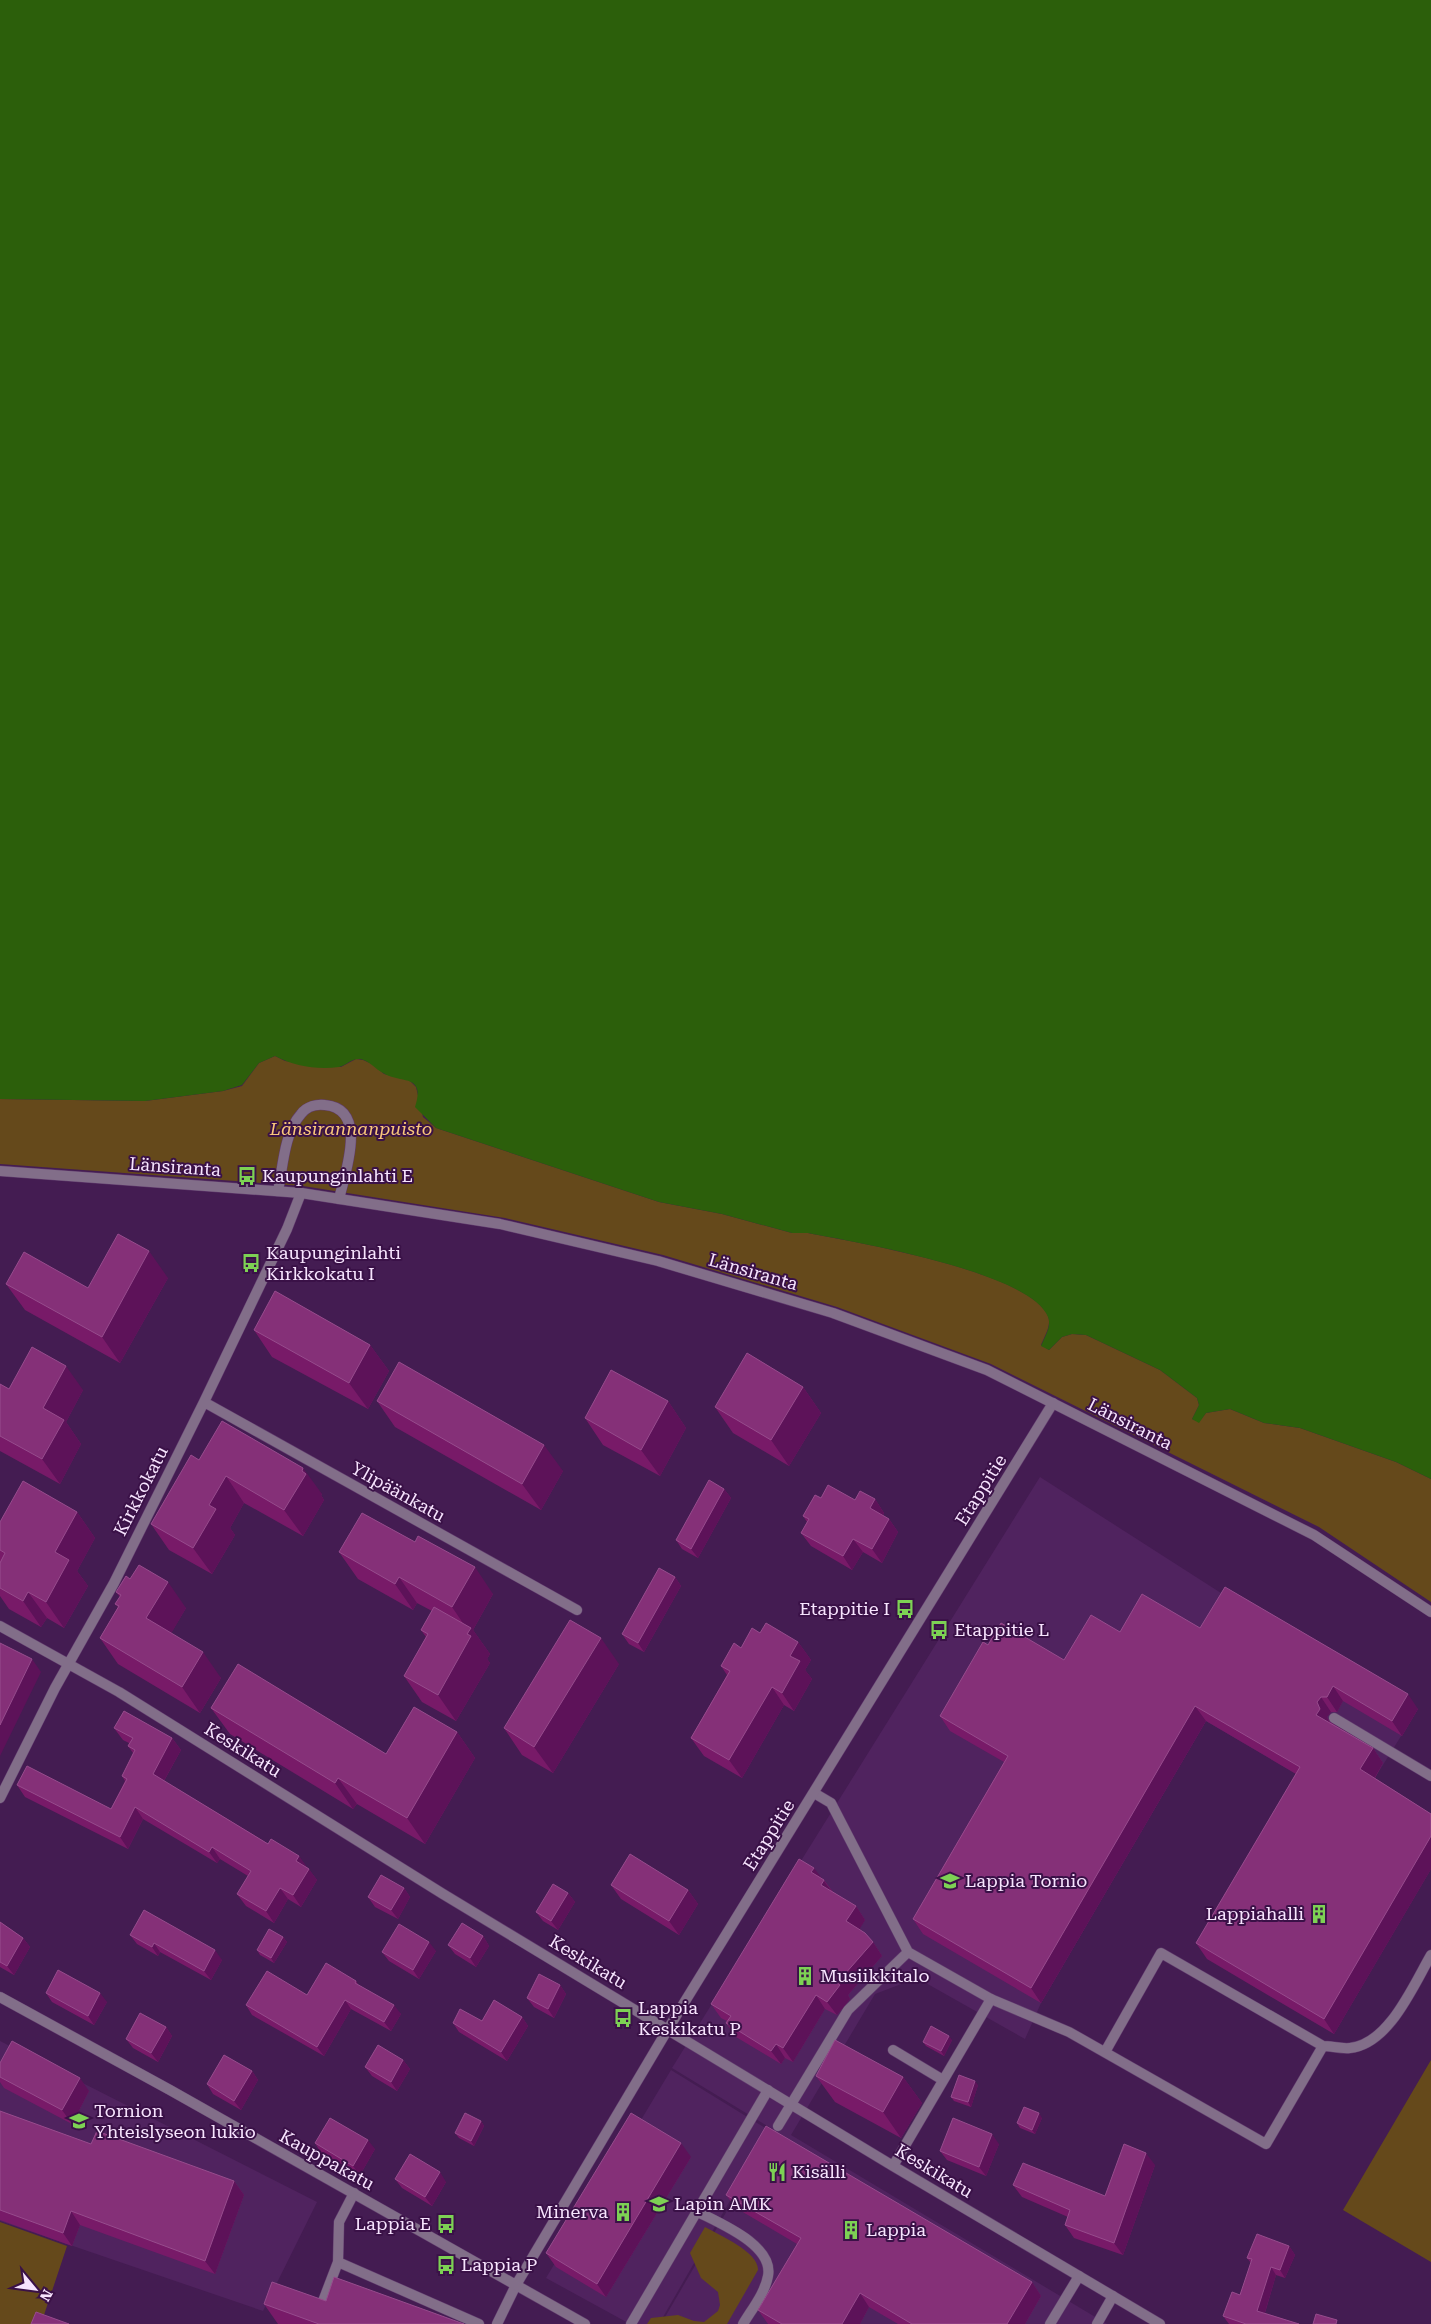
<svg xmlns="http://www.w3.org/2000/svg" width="1431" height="2324" viewBox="0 0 1431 2324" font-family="'Roboto Serif',serif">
<rect width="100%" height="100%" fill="#441c52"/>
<path fill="#50235f" d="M1040 1477 1235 1602 1418 1709 1371 1784 1298 1775 1206 1721 1041 2003 1025 2039 917 1978 875 1994 791 2135 1107 2324H661L774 2130 672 2068Z
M0 2041 317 2202 263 2311 0 2221Z
M671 2070 770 2131 659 2324H630L546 2278Z"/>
<path fill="#65491b" d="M275 1056 285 1061 341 1067 356 1059 363 1060 372 1064 384 1074 408 1079 416 1087 423 1117 436 1128 659 1202 722 1214 792 1233H808C855 1242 1030 1272 1048 1316 1052 1325 1044 1337 1041 1345L1049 1350 1062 1337 1072 1334 1086 1335 1160 1370 1197 1398 1199 1405 1192 1419 1199 1422 1206 1413 1230 1409 1264 1423 1300 1428 1396 1462 1431 1479V1602L1319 1527 991 1364 837 1307 663 1255 505 1218 303 1186 0 1164V1099L145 1101 223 1091 242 1086 259 1063Z
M1431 2060V2262L1343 2210Z
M0 2222 67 2246 41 2324H0Z
M705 2227C719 2235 759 2252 758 2270L727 2324H647L651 2318 678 2315 694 2321 704 2322 718 2311 720 2305 718 2292 701 2278 690 2253Z"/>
<path fill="#2c5f0b" d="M0 0H1431V1479L1396 1462 1300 1428 1264 1423 1230 1409 1206 1413 1199 1423 1192 1419 1199 1405 1197 1398 1160 1370 1086 1335 1072 1334 1062 1337 1049 1350 1041 1346C1044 1338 1052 1326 1048 1317 1031 1272 854 1242 808 1233H792L722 1214 659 1202 436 1128 415 1107C426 1073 400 1084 383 1073 375 1069 370 1061 360 1059 352 1058 347 1065 339 1067 317 1070 294 1066 275 1056L259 1063 242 1085 223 1091 145 1101 0 1099Z"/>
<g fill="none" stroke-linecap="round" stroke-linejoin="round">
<g stroke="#613c6e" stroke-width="11">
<path id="service" d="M278 1191C283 1167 284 1133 301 1114 307 1106 317 1104 325 1105 369 1109 345 1173 339 1199
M1334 1718 1431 1776
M814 1793 831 1803 908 1952 991 1999 1069 2032 1266 2144 1323 2046
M1105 2052 1161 1953 1323 2046C1331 2046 1341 2049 1350 2048 1389 2044 1413 1986 1431 1955
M778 2126 848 2010 908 1952
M354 2193 339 2222 338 2262 479 2324
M696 2211C719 2223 774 2245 768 2276 765 2293 752 2309 743 2324
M320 2309 338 2262
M497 2324 516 2285
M631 2324 768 2090
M1050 2324 1079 2276
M1097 2324 1113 2296"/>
</g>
<g stroke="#613c6e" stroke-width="11">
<path id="minor" d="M204 1402 577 1610
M0 1626 119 1692 443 1894 893 2166 1160 2324
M0 1798 55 1688 114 1583 204 1402 287 1229 301 1193
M0 1997 170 2090 585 2324
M893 2050 943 2080
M893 2166 991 1999
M516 2285 668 2029 1053 1403"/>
</g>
<g stroke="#613c6e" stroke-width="11">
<path id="tertiary" d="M0 1171 301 1193 500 1224 658 1261 833 1313 987 1370 1314 1535 1431 1612"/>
</g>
<use href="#service" stroke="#826e89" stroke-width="10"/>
<use href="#minor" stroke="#826e89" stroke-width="10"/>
<use href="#tertiary" stroke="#826e89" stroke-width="10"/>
</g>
<path fill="#781a68" d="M168 1278 120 1363 25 1310 6 1284 88 1288Z
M254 1330 370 1345 389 1371 368 1409 272 1357Z
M0 1384 9 1389 83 1390 66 1422 81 1444 60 1484 0 1451Z
M803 1387 821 1413 789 1466 733 1433 715 1407Z
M377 1401 563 1471 541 1510 395 1427Z
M668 1401 686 1428 660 1476 603 1445 585 1418Z
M199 1460 322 1494 321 1495 324 1500 303 1536 244 1503 230 1528 235 1535 212 1574 169 1550 151 1524Z
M724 1489 731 1498 698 1558 682 1549 676 1540Z
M821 1498 855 1500 875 1499 884 1513 883 1515 889 1519 898 1532 882 1563 863 1552 852 1570 811 1546 801 1533 807 1522 803 1516Z
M77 1512 95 1538 77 1571 88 1586 64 1628 47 1618 41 1627 9 1609 0 1596V1522Z
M339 1552 493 1594 473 1630 490 1654 487 1659 490 1663 456 1721 422 1702 404 1676 426 1637 421 1630 432 1611 417 1603 413 1610 358 1579Z
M675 1577 681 1586 644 1652 629 1644 622 1634Z
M116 1592 186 1608 171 1633 221 1678 200 1713 118 1664 100 1638 118 1607 115 1604 120 1597Z
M1200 1628 1418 1709 1402 1736 1343 1701 1337 1712H1331L1327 1717 1330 1722 1373 1748 1383 1763 1375 1778 1431 1814V1869L1334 2034 1207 1959 1196 1943 1296 1774 1206 1721 1041 2003 923 1934 913 1919 1004 1762 950 1731 940 1716 988 1645 1064 1660 1120 1632Z
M760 1633 798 1642 811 1660 805 1670 812 1679 794 1711 784 1705 742 1778 704 1756 691 1738 727 1675 721 1666 741 1648Z
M619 1664 553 1773 522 1755 504 1728Z
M211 1708 386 1754 457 1732 475 1758 425 1844 357 1804 353 1809 230 1734Z
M114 1728 172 1738 181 1750 164 1781 307 1867 317 1880 301 1907 288 1899 274 1923 246 1906 237 1894 248 1876 220 1859 217 1863 143 1819 128 1849 25 1797 17 1785 111 1809 125 1781 122 1776 133 1753 128 1746 129 1743 123 1740Z
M821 1878 824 1880 833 1892 856 1906 865 1920 859 1929 873 1942 882 1956 848 1995 850 1999 837 2015 825 2009 793 2062 785 2058 781 2064 736 2037 726 2023 727 2021 721 2018 711 2004Z
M611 1885 688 1890 698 1904 679 1935 621 1899Z
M404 1888 410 1897 398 1919 375 1907 368 1897Z
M568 1893 575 1902 558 1930 543 1921 536 1912Z
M0 1922 23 1938 30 1947 14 1975 0 1967Z
M130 1935 222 1960 211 1980 160 1952 158 1956 137 1944Z
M483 1936 489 1946 476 1967 455 1954 448 1945Z
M283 1937 287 1942 274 1963 260 1955 257 1950Z
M436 1951 419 1979 389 1961 382 1952Z
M356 1981 359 1986 401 2014 391 2031 351 2009 324 2056 252 2015 246 2005 307 1995Z
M560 1985 566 1994 554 2018 534 2007 527 1998Z
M46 1993 107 2002 94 2025 52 2002Z
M522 2017 528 2026 507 2061 459 2032 453 2023Z
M166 2027 172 2036 158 2062 133 2048 126 2039Z
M952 2040 944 2056 926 2046 923 2042Z
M403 2060 410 2069 397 2091 372 2076 365 2067Z
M0 2063 89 2091 72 2124 4 2088 0 2082Z
M252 2071 258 2080 241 2110 213 2094 207 2084Z
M816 2076 903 2077 922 2103 901 2138 835 2102Z
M978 2085 971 2107 954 2101 951 2097Z
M0 2111 91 2144 234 2181 244 2195 215 2274 80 2225 72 2246 0 2220Z
M1042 2118 1035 2134 1020 2128 1017 2123Z
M481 2121 484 2126 474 2146 459 2138 455 2133Z
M315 2143 375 2149 360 2175 321 2153Z
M999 2144 986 2176 947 2160 940 2151Z
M691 2157 606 2297 556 2267 546 2253Z
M1155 2165 1123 2255 1074 2238 1065 2225 1068 2217 1022 2197 1013 2185 1105 2196Z
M395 2179 446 2182 432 2206 402 2188Z
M726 2195 1032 2282 1041 2296 1025 2324H898L869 2307 860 2324H768L758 2310 797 2244 736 2208Z
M1289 2246 1295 2255 1285 2278 1276 2275 1265 2313 1299 2324H1229L1223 2316 1240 2295 1251 2263 1247 2258Z
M326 2301 464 2324H278L264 2304Z"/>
<path fill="#5d1259" d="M149 1251 168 1278 120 1363 102 1337Z
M370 1345 389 1371 368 1409 349 1383Z
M66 1366 83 1390 66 1422 81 1444 60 1484 42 1459 43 1408Z
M803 1387 821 1413 789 1466 771 1440Z
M668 1401 686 1428 660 1476 641 1450Z
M544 1445 563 1471 541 1510 522 1484Z
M303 1468 322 1494 321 1495 324 1500 303 1536 284 1510Z
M226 1476 244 1503 230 1528 235 1535 212 1574 193 1548 209 1505Z
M724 1489 731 1498 698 1558 691 1549Z
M875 1499 884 1513 879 1522 870 1508Z
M77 1512 95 1538 77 1571 88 1586 64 1628 46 1602 55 1552Z
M889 1519 898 1532 882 1563 872 1549Z
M853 1539 863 1552 852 1570 843 1556Z
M475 1567 493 1594 473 1630 490 1654 487 1659 490 1663 456 1721 438 1695 469 1632 452 1607Z
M399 1577 417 1603 413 1610 395 1584Z
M675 1577 681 1586 644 1652 638 1643Z
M168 1582 186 1608 165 1644 146 1618Z
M28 1592 47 1618 41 1627 23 1601Z
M601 1638 619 1664 553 1773 534 1747Z
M798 1642 811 1660 805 1670 812 1679 794 1711 782 1693 790 1656Z
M203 1652 221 1678 200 1713 182 1687Z
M32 1659 41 1672 0 1756V1725Z
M1333 1686 1343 1701 1337 1712 1327 1697Z
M772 1687 784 1705 742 1778 729 1760Z
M1408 1694 1418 1709 1402 1736 1392 1721Z
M1321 1697 1331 1712 1327 1717 1330 1724 1316 1715 1317 1702Z
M1195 1706 1206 1721 1041 2003 1031 1988Z
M457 1732 475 1758 425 1844 407 1818Z
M172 1738 181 1750 161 1786 153 1774Z
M1373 1748 1383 1763 1371 1784 1360 1769Z
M338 1778 357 1804 353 1809 335 1783Z
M135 1807 143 1819 128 1849 120 1837Z
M1431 1836V1869L1334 2034 1324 2019Z
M212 1847 220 1859 217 1863 209 1852Z
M299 1856 307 1867 296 1861Z
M814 1868 833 1893 830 1898 811 1872Z
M309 1869 317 1880 301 1907 293 1895Z
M280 1888 288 1899 274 1923 266 1911Z
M404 1888 410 1897 398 1919 391 1910Z
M688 1890 698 1904 679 1935 669 1921Z
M568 1893 575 1902 558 1930 551 1921Z
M856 1906 865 1920 856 1935 846 1921Z
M483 1936 489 1946 476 1967 470 1958Z
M283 1937 287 1942 274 1963 271 1958Z
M23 1938 30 1947 14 1975 7 1966Z
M429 1942 436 1951 419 1979 413 1970Z
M873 1942 882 1956 848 1995 850 1999 837 2015 827 2002 837 1983Z
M154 1943 160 1952 158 1956 152 1947Z
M215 1950 222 1960 211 1980 204 1971Z
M560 1985 566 1994 554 2018 548 2009Z
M100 1993 107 2002 94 2025 88 2016Z
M816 1995 825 2009 793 2062 783 2048Z
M345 2000 351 2009 324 2056 317 2047Z
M394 2005 401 2014 391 2031 384 2022Z
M522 2017 528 2026 507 2061 501 2052Z
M166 2027 172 2036 158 2062 151 2053Z
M949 2036 952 2040 944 2056 941 2051Z
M776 2044 785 2058 781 2064 771 2051Z
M403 2060 410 2069 397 2091 391 2082Z
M252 2071 258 2080 241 2110 234 2101Z
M903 2077 922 2103 901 2138 883 2112Z
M80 2078 89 2091 72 2124 62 2110Z
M975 2081 978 2085 971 2107 968 2102Z
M1039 2113 1042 2118 1035 2134 1032 2130Z
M481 2121 484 2126 474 2146 471 2141Z
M992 2134 999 2144 986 2176 979 2167Z
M368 2140 375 2149 360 2175 353 2166Z
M681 2143 691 2157 606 2297 597 2284Z
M1146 2153 1155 2165 1123 2255 1114 2243Z
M440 2172 446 2182 432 2206 425 2197Z
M234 2181 244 2195 215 2274 205 2261Z
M71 2211 80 2225 72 2246 63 2233Z
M1289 2246 1295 2255 1285 2278 1280 2270Z
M1271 2267 1276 2275 1263 2319 1257 2311Z
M1032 2282 1041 2296 1025 2324H1007Z
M860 2293 869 2307 860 2324H842Z"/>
<path fill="#853078" stroke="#974c8d" d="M118 1234 149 1251 102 1337 6 1284 24 1252 88 1288Z
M275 1291 370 1345 349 1383 254 1330Z
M32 1347 66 1366 43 1408 64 1420 42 1459 0 1436V1384L9 1389Z
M747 1353 803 1387 771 1440 715 1407Z
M399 1362 544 1445 522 1484 377 1401Z
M611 1370 668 1401 641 1450 585 1418Z
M222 1421 303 1468 302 1471 306 1474 284 1510 226 1476 209 1505 216 1509 193 1548 151 1524 191 1455 199 1460Z
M709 1480 724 1489 691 1549 676 1540Z
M23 1481 77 1512 55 1552 69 1560 46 1602 28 1592 23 1601 0 1588V1563L5 1553 0 1550V1522Z
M828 1485 855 1500 860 1491 875 1499 870 1508 889 1519 872 1549 853 1539 843 1556 801 1533 809 1519 803 1516 815 1495 821 1498Z
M362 1513 415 1542 418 1536 475 1567 452 1607 399 1577 395 1584 339 1552Z
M139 1565 168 1582 146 1618 203 1652 182 1687 100 1638 119 1606 115 1604 121 1595 116 1592 126 1576 130 1579Z
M659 1568 675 1577 638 1643 622 1634Z
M1225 1587 1408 1694 1392 1721 1333 1686 1327 1697H1321L1317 1702 1320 1709 1316 1715 1373 1748 1360 1769 1431 1814V1836L1324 2019 1196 1943 1300 1767 1195 1706 1031 1988 913 1919 1008 1756 940 1716 983 1642 988 1645 1001 1623 1064 1660 1091 1615 1120 1632 1142 1594 1200 1628Z
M434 1607 471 1628 467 1634 471 1636 438 1695 404 1676 428 1634 421 1630Z
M570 1620 601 1638 534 1747 504 1728Z
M766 1623 798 1642 790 1656 800 1661 782 1693 772 1687 729 1760 691 1738 730 1671 721 1666 734 1643 741 1648 752 1628 760 1633Z
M0 1643 32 1659 0 1725Z
M238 1664 386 1754 414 1707 457 1732 407 1818 338 1778 335 1783 211 1708Z
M124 1711 172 1738 153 1774 268 1844 271 1839 299 1856 296 1861 309 1869 293 1895 280 1888 266 1911 237 1894 251 1871 212 1847 209 1852 135 1807 120 1837 17 1785 27 1766 111 1809 127 1779 122 1776 135 1750 128 1746 133 1738 114 1728Z
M630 1854 688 1890 669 1921 611 1885Z
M799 1859 814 1868 811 1872 824 1880 821 1885 856 1906 846 1921 865 1933 873 1942 837 1983 840 1985 827 2002 816 1995 783 2048 776 2044 771 2051 726 2023 731 2016 711 2004Z
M381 1875 404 1888 391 1910 368 1897Z
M553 1884 568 1893 551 1921 536 1912Z
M144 1910 215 1950 204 1971 154 1943 152 1947 130 1935Z
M0 1922 23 1938 7 1966 0 1962Z
M462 1923 483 1936 470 1958 448 1945Z
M399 1924 429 1942 413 1970 382 1952Z
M269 1929 283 1937 271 1958 257 1950Z
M326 1963 356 1981 355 1983 394 2005 384 2022 345 2000 317 2047 246 2005 267 1971 307 1995Z
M58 1970 100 1993 88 2016 46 1993Z
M539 1974 560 1985 548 2009 527 1998Z
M494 2000 522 2017 501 2052 453 2023 460 2009 482 2021Z
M140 2013 166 2027 151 2053 126 2039Z
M931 2026 949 2036 941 2051 923 2042Z
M835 2040 903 2077 883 2112 816 2076Z
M12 2041 80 2078 62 2110 0 2077V2063Z
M378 2045 403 2060 391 2082 365 2067Z
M224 2055 252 2071 234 2101 207 2084Z
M959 2075 975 2081 968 2102 951 2097Z
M1024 2107 1039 2113 1032 2130 1017 2123Z
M0 2111 91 2144 97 2131 234 2181 205 2261 71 2211 63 2233 0 2210Z
M465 2113 481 2121 471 2141 455 2133Z
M631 2113 681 2143 597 2284 546 2253Z
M330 2118 368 2140 353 2166 315 2143Z
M953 2118 992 2134 979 2167 940 2151Z
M766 2126 1032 2282 1007 2324H912L860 2293 842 2324H782L758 2310 801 2238 726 2195Z
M1124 2144 1146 2153 1114 2243 1065 2225 1070 2210 1013 2185 1023 2163 1105 2196Z
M410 2154 440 2172 425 2197 395 2179Z
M1257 2234 1289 2246 1280 2270 1271 2267 1257 2311 1299 2324H1246L1223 2316 1232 2292 1240 2295 1252 2259 1247 2258Z
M334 2277 464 2324H319L264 2304 272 2282 326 2301Z
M36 2312 69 2324H31Z
M1316 2314 1337 2320 1336 2324H1313Z"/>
<defs>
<g id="bus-bare" transform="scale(1.5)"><path d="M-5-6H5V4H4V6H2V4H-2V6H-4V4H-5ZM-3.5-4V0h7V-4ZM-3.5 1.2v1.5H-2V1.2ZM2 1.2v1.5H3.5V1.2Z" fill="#7dd154" stroke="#3a1147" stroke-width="2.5" paint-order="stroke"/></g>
<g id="school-bare" transform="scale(1.5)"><path d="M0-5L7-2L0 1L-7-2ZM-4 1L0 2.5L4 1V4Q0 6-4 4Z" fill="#7dd154" stroke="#3a1147" stroke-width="2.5" paint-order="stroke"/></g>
<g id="building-bare" transform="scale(1.5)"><path d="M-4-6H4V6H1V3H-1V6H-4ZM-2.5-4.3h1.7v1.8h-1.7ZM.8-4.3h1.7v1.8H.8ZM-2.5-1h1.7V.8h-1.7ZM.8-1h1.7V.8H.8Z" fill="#7dd154" stroke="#3a1147" stroke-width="2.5" paint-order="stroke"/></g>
<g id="restaurant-bare" transform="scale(1.5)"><path d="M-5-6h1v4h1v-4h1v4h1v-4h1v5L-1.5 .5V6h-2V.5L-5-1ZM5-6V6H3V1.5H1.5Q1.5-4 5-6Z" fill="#7dd154" stroke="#3a1147" stroke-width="2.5" paint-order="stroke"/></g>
<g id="university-bare" transform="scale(1.5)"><path d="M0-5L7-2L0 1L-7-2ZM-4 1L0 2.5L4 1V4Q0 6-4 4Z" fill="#7dd154" stroke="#3a1147" stroke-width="2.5" paint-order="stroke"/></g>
</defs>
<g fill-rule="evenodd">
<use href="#bus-bare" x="247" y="1176"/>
<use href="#bus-bare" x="251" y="1263"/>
<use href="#bus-bare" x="905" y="1609"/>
<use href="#bus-bare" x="939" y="1630"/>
<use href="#school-bare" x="950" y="1881"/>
<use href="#building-bare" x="1319" y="1914"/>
<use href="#building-bare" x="805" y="1976"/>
<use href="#bus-bare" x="623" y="2018"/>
<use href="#school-bare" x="79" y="2121"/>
<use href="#restaurant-bare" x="777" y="2172"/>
<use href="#university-bare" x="659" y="2204"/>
<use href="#building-bare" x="623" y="2212"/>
<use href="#bus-bare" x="446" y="2224"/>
<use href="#building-bare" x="851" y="2230"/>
<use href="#bus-bare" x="446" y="2265"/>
</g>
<g text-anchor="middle" stroke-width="4" stroke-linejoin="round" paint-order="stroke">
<g font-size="18" font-style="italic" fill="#fac87b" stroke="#3a1147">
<text x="351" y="1135">Länsirannanpuisto</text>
</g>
<g font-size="18" fill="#f7e4fe" stroke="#3a1147">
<text transform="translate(175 1167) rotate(4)" y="6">Länsiranta</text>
<text transform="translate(753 1272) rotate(16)" y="6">Länsiranta</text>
<text transform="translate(1130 1424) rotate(27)" y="6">Länsiranta</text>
<text transform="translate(981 1490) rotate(-58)" y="6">Etappitie</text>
<text transform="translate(141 1491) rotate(-63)" y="6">Kirkkokatu</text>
<text transform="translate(398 1492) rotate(29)" y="6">Ylipäänkatu</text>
<text transform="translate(243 1750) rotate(32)" y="6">Keskikatu</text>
<text transform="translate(769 1835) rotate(-58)" y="6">Etappitie</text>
<text transform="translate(588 1962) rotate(31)" y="6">Keskikatu</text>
<text transform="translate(327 2160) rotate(29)" y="6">Kauppakatu</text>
<text transform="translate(934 2171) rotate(31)" y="6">Keskikatu</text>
</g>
<g font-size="18" fill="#f7e4fe" stroke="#3a1147" text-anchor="start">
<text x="262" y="1182">Kaupunginlahti E</text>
<text x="266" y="1259">Kaupunginlahti<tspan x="266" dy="21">Kirkkokatu I</tspan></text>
<text x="890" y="1615" text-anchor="end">Etappitie I</text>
<text x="954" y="1636">Etappitie L</text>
<text x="965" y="1887">Lappia Tornio</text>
<text x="1304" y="1920" text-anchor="end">Lappiahalli</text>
<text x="820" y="1982">Musiikkitalo</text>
<text x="638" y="2014">Lappia<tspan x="638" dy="21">Keskikatu P</tspan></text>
<text x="94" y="2117">Tornion<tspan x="94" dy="21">Yhteislyseon lukio</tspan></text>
<text x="792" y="2178">Kisälli</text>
<text x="674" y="2210">Lapin AMK</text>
<text x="608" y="2218" text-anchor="end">Minerva</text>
<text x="431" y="2230" text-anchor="end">Lappia E</text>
<text x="866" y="2236">Lappia</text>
<text x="461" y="2271">Lappia P</text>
</g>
</g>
<g transform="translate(35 2289) rotate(119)" stroke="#3a1147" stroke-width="4" paint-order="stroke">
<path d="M0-4L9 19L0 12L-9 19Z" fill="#f7e4fe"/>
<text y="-8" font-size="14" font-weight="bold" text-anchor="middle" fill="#f7e4fe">N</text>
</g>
</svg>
